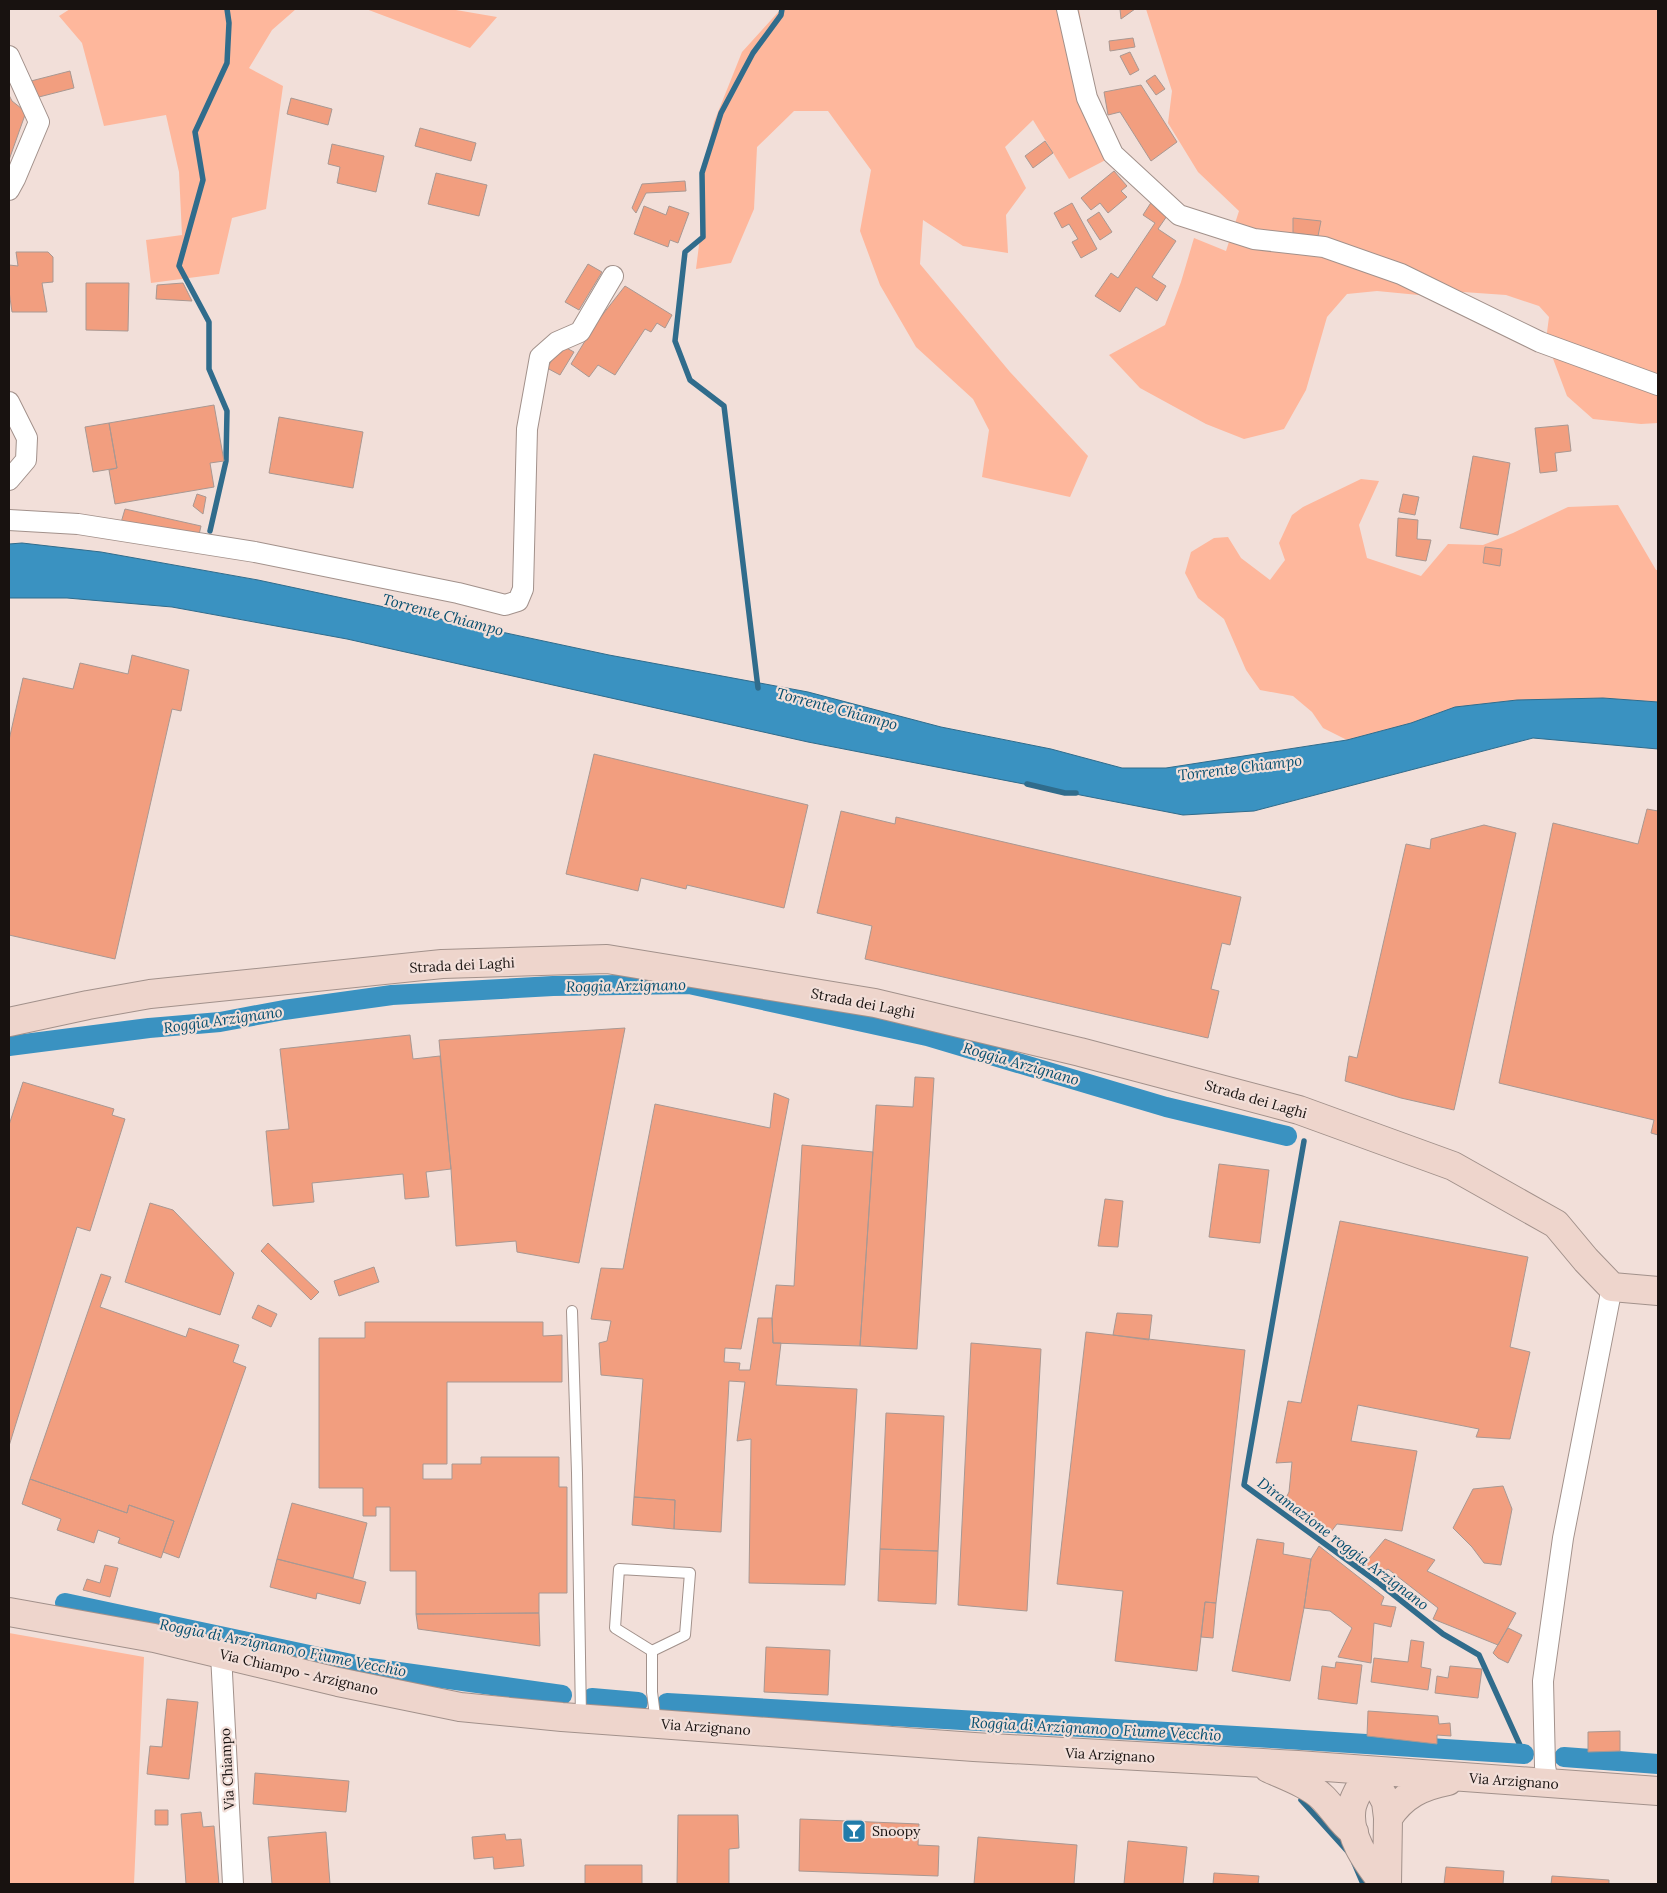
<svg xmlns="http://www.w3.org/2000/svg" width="1667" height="1893" viewBox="0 0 1667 1893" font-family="Lora,serif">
<rect width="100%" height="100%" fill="#f2dfd9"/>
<path fill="#feb79c" d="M70 9H296L272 30 249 68 283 86 266 209 232 218 219 274 151 283 146 240 182 235 179 172 166 115 104 126 82 43 59 16Z
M366 9H450L497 17 470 48Z
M781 9H1079L1093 93 1119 153 1069 179 1033 120 1005 147 1026 188 1006 215 1008 253 963 246 923 220 920 264 1010 372 1088 456 1070 497 982 477 989 430 973 399 916 347 880 285 860 231 871 170 828 111H794L757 147 754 209 731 263 696 269 700 237 703 167 714 122 742 52Z
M1146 9H1658V423L1641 424 1593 419 1567 396 1546 340 1549 317 1539 306 1506 295 1463 292 1429 296 1377 291 1347 294 1327 317 1306 390 1284 429 1244 439 1206 424 1140 388 1109 355 1165 325 1181 282 1194 238 1226 251 1239 211 1198 172 1168 123 1172 91Z
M1361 479 1379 481 1359 525 1367 558 1421 576 1448 544 1483 545 1513 533 1568 507 1618 505 1656 570H1658V702L1603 698 1518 700 1455 707 1411 723 1347 740 1323 728 1312 712 1293 696 1260 690 1246 670 1224 619 1198 598 1185 573 1191 552 1214 538 1228 537 1241 558 1270 580 1285 560 1279 543 1292 515 1303 507Z
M9 1633 144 1657 134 1884H9Z"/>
<path fill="#3a92c1" stroke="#306c8c" d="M22 543 101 552 258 580 609 655 808 692 941 727 1051 749 1122 768H1166L1347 740 1411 723 1455 707 1517 700 1603 698 1658 702V749L1533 738 1254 811 1183 815 808 742 347 639 172 607 67 598H9V544Z"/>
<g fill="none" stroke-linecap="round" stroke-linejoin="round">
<path stroke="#306c8c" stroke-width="5.5" d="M210 531 226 461 227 411 209 369V322L179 266 203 180 195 132 227 63 229 23 227 9
M758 688 724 406 690 380 675 341 685 252 703 237 702 173 721 113 753 53 781 15 782 9
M1027 784 1065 793H1076
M1304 1141 1244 1485 1380 1584 1443 1634 1479 1655 1524 1754
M1301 1800 1349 1853
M1354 1863 1363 1884"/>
<path stroke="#3a92c1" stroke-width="20" d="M9 1046 149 1028 220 1022 284 1010 392 995 553 986 689 984 927 1036 1166 1107 1287 1136
M65 1603 370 1668 562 1695
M592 1698 638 1702
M667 1703 1271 1738 1524 1754
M1564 1757 1658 1764"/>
</g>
<path fill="#f29e7f" stroke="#a99892" d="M1120 9H1135L1121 19Z
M1133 38 1135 47 1110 51 1109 41Z
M1130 52 1139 70 1130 75 1120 56Z
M70 71 74 88 35 98 31 81Z
M1155 75 1165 89 1156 95 1146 81Z
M1141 85 1177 142 1151 161 1120 112 1108 115 1104 92Z
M9 95 12 101 26 112 9 160Z
M291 98 332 109 328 125 287 114Z
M420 128 476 143 471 161 415 146Z
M1045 141 1053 153 1033 168 1025 156Z
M332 144 384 156 376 192 337 183 340 167 328 164Z
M1114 171 1127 186 1121 191 1127 197 1108 213 1100 203 1091 210 1081 198Z
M436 173 487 185 479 216 428 204Z
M685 181 686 191 646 193 636 213 632 208 642 184Z
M1152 201 1169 213 1158 229 1176 241 1152 277 1166 286 1157 301 1136 287 1120 312 1095 296 1111 273 1118 278 1155 223 1143 215Z
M1072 203 1097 249 1081 258 1072 242 1078 239 1069 224 1062 228 1054 213Z
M644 206 666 215 669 206 689 213 678 243 670 240 668 247 634 234Z
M1099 212 1112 232 1100 240 1087 220Z
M1293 218 1321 221 1318 236 1293 233Z
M16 252H48L53 257V282L42 283 47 312H12L9 291V265L18 266Z
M588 264 602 272 579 310 565 302Z
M86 283H129L128 331 86 330Z
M183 283 192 301 156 299 157 285Z
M625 286 672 315 665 328 657 323 651 332 645 329 615 375 598 365 589 377 571 364 596 323Z
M561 345 574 352 560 375 547 368Z
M214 405 224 461 210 463 214 487 115 504 109 470 117 468 109 423Z
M279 417 363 432 353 488 269 473Z
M109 423 117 468 93 472 85 427Z
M1568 425 1571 451 1555 453 1557 471 1540 473 1535 428Z
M1473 456 1510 463 1498 535 1460 528Z
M197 494 206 497 203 514 193 506Z
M1403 494 1419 497 1415 515 1399 512Z
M125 509 201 526 198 539 120 526Z
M1398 518 1418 520 1417 539 1431 540 1426 561 1396 556Z
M1485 547 1502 549 1500 566 1483 563Z
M132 655 189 670 181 711 172 709 115 959 9 935V740L23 678 73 689 80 663 128 674Z
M594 754 808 805 784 908 687 885 686 889 641 878 638 891 566 874Z
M1647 809 1658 811V1135L1651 1133 1654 1120 1499 1083 1553 823 1638 844Z
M841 811 895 824 896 817 1241 897 1230 945 1222 943 1211 989 1219 991 1208 1038 865 959 872 926 817 913Z
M1484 825 1516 833 1454 1110 1401 1098 1345 1081 1349 1056 1357 1058 1406 844 1430 849 1431 839Z
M625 1028 579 1263 517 1252 516 1241 456 1246 451 1169 439 1040Z
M410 1035 413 1059 440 1056 451 1169 426 1172 429 1197 405 1199 403 1174 312 1183 314 1202 273 1206 266 1131 289 1129 280 1049Z
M915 1077 934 1078 917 1349 860 1346 876 1105 913 1107Z
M23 1082 114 1109 112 1115 125 1119 90 1231 77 1227 9 1446V1125Z
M774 1093 789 1099 741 1349 725 1348 724 1362 740 1363 739 1370H750L758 1318H772L773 1343H781L776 1385 857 1389 845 1585 749 1583 751 1439 737 1441 745 1382 729 1381 721 1532 674 1529 675 1500 634 1497 643 1379 601 1375 599 1343 607 1341 611 1321 591 1319 601 1268 623 1269 655 1104 770 1128Z
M802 1145 873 1152 860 1346 773 1343 772 1318 776 1285 794 1286Z
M1219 1164 1269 1170 1260 1243 1209 1237Z
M1105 1199 1123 1201 1118 1247 1098 1246Z
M150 1203 173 1210 234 1273 220 1315 125 1282Z
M1340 1221 1528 1257 1510 1347 1530 1352 1510 1439 1476 1437 1479 1429 1358 1405 1351 1441 1417 1451 1402 1531 1337 1524 1327 1537 1283 1504 1289 1492 1292 1462 1276 1463 1288 1401 1301 1403Z
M268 1243 319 1292 311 1300 261 1251Z
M374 1267 379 1282 339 1296 334 1281Z
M101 1274 111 1277 100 1307 186 1337 189 1328 239 1345 233 1362 246 1367 179 1558 163 1552 174 1521 129 1505 127 1513 30 1479Z
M258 1305 277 1314 271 1327 252 1318Z
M1117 1313 1152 1315 1149 1340 1113 1335Z
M365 1322H543V1336L562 1335V1382H447V1464H423V1479H452V1464H481V1457H559V1487H567V1593H539V1613L416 1614V1571H390V1507H376V1516H363V1488H319V1338H365Z
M1086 1332 1245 1350 1216 1603 1205 1602 1197 1671 1115 1661 1123 1591 1057 1584Z
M971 1343 1041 1349 1027 1611 958 1605Z
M886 1413 944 1416 938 1551 880 1549Z
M30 1479 127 1513 129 1505 174 1521 161 1558 118 1543 120 1538 98 1530 94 1543 57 1530 61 1519 22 1504Z
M1503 1486 1512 1509 1501 1565 1484 1563 1472 1547 1453 1528 1473 1489Z
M634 1497 675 1500 674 1529 632 1525Z
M292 1503 367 1523 353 1578 277 1559Z
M1257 1539 1284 1543 1283 1554 1311 1559 1304 1608 1290 1681 1232 1671Z
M1385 1539 1435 1560 1427 1571 1516 1613 1498 1645 1433 1619 1438 1608 1388 1569 1379 1574 1364 1564Z
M1319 1546 1384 1597 1381 1605 1396 1607 1391 1627 1374 1623 1371 1663 1338 1657 1352 1628 1330 1611 1304 1608 1311 1559Z
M880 1549 938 1551 936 1604 878 1601Z
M277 1559 366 1582 360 1604 317 1593 316 1599 270 1587Z
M105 1565 118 1568 110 1597 83 1590 87 1579 100 1583Z
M1205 1602 1216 1603 1213 1638 1201 1637Z
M539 1613 540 1646 418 1629 416 1614Z
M1508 1628 1522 1635 1508 1663 1498 1658 1493 1653Z
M1411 1640 1424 1642 1421 1667 1431 1669 1428 1690 1371 1682 1374 1658 1408 1662Z
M766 1647 830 1650 828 1695 764 1692Z
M1336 1662 1362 1665 1357 1704 1318 1699 1322 1666 1335 1668Z
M1450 1666 1482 1669 1478 1698 1435 1693 1437 1676 1448 1678Z
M167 1699 198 1702 189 1779 147 1774 150 1746 162 1747Z
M1368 1711 1438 1716 1439 1724 1450 1723 1451 1736 1437 1735V1744L1367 1736Z
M1620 1731V1751L1588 1752V1732Z
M255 1773 349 1781 346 1812 253 1804Z
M155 1810H168V1825H155Z
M201 1812 203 1827 214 1826 219 1884H186L181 1814Z
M678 1815H738L739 1848 729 1849V1884H677Z
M800 1819 919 1824 918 1845 939 1846 938 1876 799 1871Z
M326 1832 330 1884H272L268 1837Z
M505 1834 506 1840 521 1839 524 1866 494 1869 493 1857 474 1859 472 1837Z
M978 1837 1077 1845 1074 1884H974Z
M1128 1841 1187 1847 1183 1884H1124Z
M585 1865H642V1884H585Z
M1446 1867 1504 1871 1503 1884H1444Z
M1214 1873 1259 1876 1258 1884H1213Z
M1552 1876 1609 1880V1884H1551Z"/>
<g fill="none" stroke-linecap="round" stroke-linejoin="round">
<g stroke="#a2918b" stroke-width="12">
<path id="lane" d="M572 1311 577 1473 581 1717
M619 1569 690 1573 685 1635 652 1651 615 1628Z
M652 1651V1692L656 1723"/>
</g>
<g stroke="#a2918b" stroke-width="22">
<path id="street" d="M1067 9 1087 98 1113 154 1179 215 1254 239 1324 247 1401 274 1540 342 1658 385
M9 56 39 122 15 179 9 190
M9 402 27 438 26 460 9 480
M9 520 78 524 255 552 458 593 505 605 518 601 523 589 527 429 540 357 557 342 580 332 613 276
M221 1654 233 1884
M1548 1783 1545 1766 1543 1681 1563 1538 1612 1287"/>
</g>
<g stroke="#a2918b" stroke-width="30">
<path id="secondary" d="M9 1022 88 1005 150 994 442 964 607 959 875 1003 1080 1052 1299 1110 1453 1166 1556 1224 1586 1260 1612 1287 1658 1291
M9 1612 154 1638 338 1682 460 1707 562 1717 974 1747 1298 1765 1658 1791
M1268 1768C1285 1776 1309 1784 1323 1798 1334 1809 1341 1823 1354 1832
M1370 1771C1364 1781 1355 1794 1352 1806 1346 1835 1367 1862 1384 1884
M1370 1771 1386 1802 1388 1818 1387 1884
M1388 1818C1403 1795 1422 1786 1448 1781"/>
</g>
<use href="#lane" stroke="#fff" stroke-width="10"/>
<use href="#street" stroke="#fff" stroke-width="20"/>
<use href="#secondary" stroke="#eed5cc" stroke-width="28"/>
</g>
<defs>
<g id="bar-square" transform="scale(1.25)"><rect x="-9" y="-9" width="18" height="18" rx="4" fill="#217caa" stroke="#f2dfd9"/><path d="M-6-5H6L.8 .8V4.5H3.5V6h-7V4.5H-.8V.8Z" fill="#fff"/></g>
</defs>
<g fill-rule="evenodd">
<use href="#bar-square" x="854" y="1831"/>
</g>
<g text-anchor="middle" stroke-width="4.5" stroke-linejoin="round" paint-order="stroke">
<g font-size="14" fill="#181210" stroke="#f2dfd9">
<text transform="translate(462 965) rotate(-3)" y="5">Strada dei Laghi</text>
<text transform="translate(863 1003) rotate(11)" y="5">Strada dei Laghi</text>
<text transform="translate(1256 1099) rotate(16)" y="5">Strada dei Laghi</text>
<text transform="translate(299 1672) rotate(13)" y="5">Via Chiampo - Arzignano</text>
<text transform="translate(706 1727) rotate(4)" y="5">Via Arzignano</text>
<text transform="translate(1110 1755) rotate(3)" y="5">Via Arzignano</text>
<text transform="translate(227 1769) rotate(-93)" y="5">Via Chiampo</text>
<text transform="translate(1514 1781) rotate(4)" y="5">Via Arzignano</text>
</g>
<g font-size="14" fill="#181210" stroke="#f2dfd9" text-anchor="start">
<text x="872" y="1836">Snoopy</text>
</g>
<g font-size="15" font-style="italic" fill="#044d6e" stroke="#f2dfd9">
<text transform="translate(443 615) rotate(15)" y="5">Torrente Chiampo</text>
<text transform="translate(837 709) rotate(15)" y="5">Torrente Chiampo</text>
<text transform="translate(1240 768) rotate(-7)" y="5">Torrente Chiampo</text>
<text transform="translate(626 986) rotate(-1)" y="5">Roggia Arzignano</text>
<text transform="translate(223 1020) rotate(-8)" y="5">Roggia Arzignano</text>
<text transform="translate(1021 1064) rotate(16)" y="5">Roggia Arzignano</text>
<text transform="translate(1343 1544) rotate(37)" y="5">Diramazione roggia Arzignano</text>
<text transform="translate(283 1648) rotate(11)" y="5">Roggia di Arzignano o Fiume Vecchio</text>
<text transform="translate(1096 1729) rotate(3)" y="5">Roggia di Arzignano o Fiume Vecchio</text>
</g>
</g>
<rect width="1667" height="1893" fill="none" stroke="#181210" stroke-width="20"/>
</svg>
